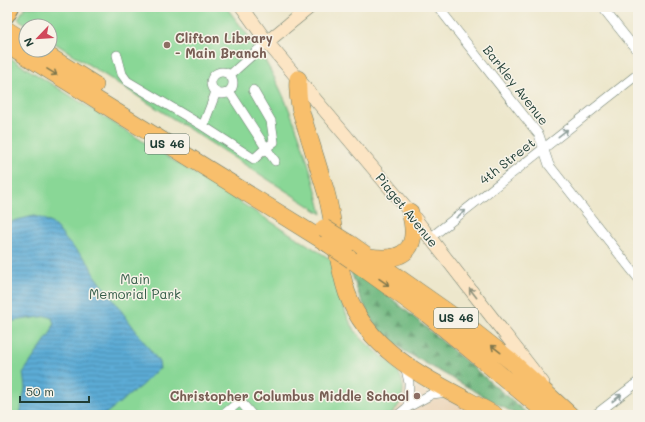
<svg xmlns="http://www.w3.org/2000/svg" width="645" height="422" viewBox="0 0 645 422" font-family="Mali,sans-serif">
<defs>
<pattern id="forest-firs" width="22" height="20" patternUnits="userSpaceOnUse"><rect width="22" height="20" fill="#6eb87f"/><path d="M5 1l3.5 6h-7zM16 11l3.5 6h-7z" fill="#5a9769"/></pattern>
<pattern id="water-rules" width="6" height="5" patternUnits="userSpaceOnUse"><rect width="6" height="5" fill="#5babd5"/><path d="M0 2.5h6" fill="none" stroke="#4b8cae"/></pattern>
</defs>
<rect width="100%" height="100%" fill="#f7f3e8"/>
<filter id="ink" filterUnits="userSpaceOnUse"><feTurbulence type="fractalNoise" baseFrequency=".025" numOctaves="2"/><feDisplacementMap in="SourceGraphic" scale="8" xChannelSelector="R" yChannelSelector="G"/><feConvolveMatrix kernelMatrix="1 2 1 2 8 2 1 2 1" color-interpolation-filters="sRGB"/></filter>
<filter id="wash" filterUnits="userSpaceOnUse"><feTurbulence type="fractalNoise" baseFrequency=".012" numOctaves="4" result="noise"/><feDisplacementMap in="SourceGraphic" scale="16" xChannelSelector="R" yChannelSelector="G"/><feGaussianBlur stdDeviation="0.9" result="paint"/><feColorMatrix in="noise" values="0 0 0 0 0 0 0 0 0 0 0 0 0 0 0 0 0 1.4 0 .05"/><feComposite in="paint" operator="in"/></filter>
<g filter="url(#wash)">
<rect width="100%" height="100%" fill="#ede7cc"/>
<path fill="#edd7bb" d="M402 378 437 399H455L482 415H390L395 411 403 394Z"/>
<path fill="url(#forest-firs)" stroke="#467a5a" d="M350 269 376 285 529 415H517L404 351 375 326 359 295Z"/>
<path fill="#89d796" stroke="#548a65" d="M25 7H226C239 24 253 41 264 59 292 106 309 161 322 214L50 40V26H29L18 19Z
M7 56 332 260C337 283 341 309 354 329 366 347 384 355 396 369 408 384 404 404 390 415H7Z"/>
<path fill="url(#water-rules)" stroke="#3d7484" d="M34 216C60 223 56 231 73 247 80 254 89 260 92 271L159 362 160 369 157 370 142 385 104 415H20L25 388 23 373 51 332 54 324 52 318 47 316 7 322V226L13 221Z"/>
</g>
<g filter="url(#ink)">
<g fill="none" stroke-linecap="round" stroke-linejoin="round">
<g stroke="#677869" stroke-width="10">
<path id="street" d="M438 7 539 135 549 165 638 278
M602 7 638 52
M117 55 122 74 127 81 203 126 216 92
M211 83a11 11 0 1 1 22 0a11 11 0 1 1-22 0Z
M231 74 267 42
M253 90 271 121 274 142 266 148 275 161
M203 126 254 159 266 148 229 91
M430 238 638 74
M408 407 432 394 448 392
M223 415 240 401 252 415
M398 415 408 407 409 383 405 365
M595 415 638 382"/>
</g>
<g stroke="#677869" stroke-width="14">
<path id="secondary" d="M242 7 267 42 410 212 543 383
M267 42 310 7"/>
</g>
<g stroke="#677869" stroke-width="16">
<path id="primary" d="M7 16 12 7"/>
</g>
<g stroke="#677869" stroke-width="18">
<path id="highway" d="M7 30 26 42
M7 44 327 243
M39 50 95 85
M298 79C296 103 304 121 311 143 316 159 321 176 326 192 335 225 336 261 347 293 370 357 439 384 495 415
M349 243 463 323 511 361 570 415
M369 257C405 262 420 249 410 212
M352 260 427 314 549 415"/>
</g>
<use href="#street" stroke="#fff" stroke-width="9"/>
<use href="#secondary" stroke="#fce5c4" stroke-width="13"/>
<use href="#primary" stroke="#f8bf6c" stroke-width="14"/>
<use href="#highway" stroke="#f8bf6c" stroke-width="17"/>
<g stroke="#677869" stroke-width="18" stroke-linecap="butt">
<path id="highway-bridge" d="M324 228 348 243
M327 243 352 260"/>
</g>
<use href="#highway-bridge" stroke="#f8bf6c" stroke-width="17"/>
</g>
<defs><path id="oneway-shaft" d="M-6 0H5M1.5-3L5.5 0L1.5 3" fill="none" stroke-width="1.6" stroke-linecap="round" stroke-linejoin="round"/></defs>
<g stroke="#81784d">
<use href="#oneway-shaft" transform="translate(52 72) rotate(32)"/>
<use href="#oneway-shaft" transform="translate(384 282) rotate(35)"/>
<use href="#oneway-shaft" transform="translate(496 349) rotate(-142)"/>
</g>
<g stroke="#8f9e9a">
<use href="#oneway-shaft" transform="translate(563 133) rotate(-38)"/>
<use href="#oneway-shaft" transform="translate(461 214) rotate(-38)"/>
<use href="#oneway-shaft" transform="translate(617 398) rotate(-38)"/>
</g>
<use stroke="#8e917c" href="#oneway-shaft" transform="translate(473 293) rotate(-128)"/>
</g>
<g fill="#8d6e63" stroke="#f7f3e8" stroke-width="1.5">
<circle cx="167" cy="45" r="4"/>
<circle cx="417" cy="396" r="4"/>
</g>
<g text-anchor="middle" stroke-width="3" stroke-linejoin="round" paint-order="stroke">
<g fill="#f7f3e8" stroke="#60746a" stroke-width="1">
<rect x="145" y="134" width="44" height="20" rx="3"/>
<rect x="434" y="308" width="44" height="20" rx="3"/>
</g>
<g font-size="12" font-weight="bold" fill="#1f3d34">
<text x="167" y="148">US 46</text>
<text x="456" y="322">US 46</text>
</g>
<g font-size="13" font-weight="bold" fill="#785e54" stroke="#f7f3e8" text-anchor="start">
<text x="175" y="43">Clifton Library<tspan x="175" dy="15">- Main Branch</tspan></text>
<text x="409" y="401" text-anchor="end">Christopher Columbus Middle School</text>
</g>
<g font-size="13" fill="#1f3d34" stroke="#f7f3e8">
<text transform="translate(516 85) rotate(52)" y="5">Barkley Avenue</text>
<text transform="translate(507 161) rotate(-38)" y="5">4th Street</text>
<text transform="translate(407 210) rotate(51)" y="5">Piaget Avenue</text>
</g>
<g font-size="13" fill="#345c48" stroke="#f7f3e8">
<text x="135" y="284">Main<tspan x="135" dy="15">Memorial Park</tspan></text>
</g>
</g>
<rect width="645" height="422" fill="none" stroke="#f7f3e8" stroke-width="24"/>
<g transform="translate(38 38) rotate(245)"><circle r="19" fill="#f7f3e8" stroke="#a1aaa0"/>
<path d="M0-3L7 15L0 10L-7 15Z" fill="#d1495b"/>
<text y="-6" font-size="11" font-weight="bold" text-anchor="middle" fill="#1f3d34">N</text>
</g>
<path d="M20 396v6h69v-6" fill="none" stroke="#1f3d34" stroke-width="2"/>
<text x="26" y="396" font-size="12" fill="#1f3d34" stroke="#f7f3e8" stroke-width="3" paint-order="stroke">50 m</text>
</svg>
